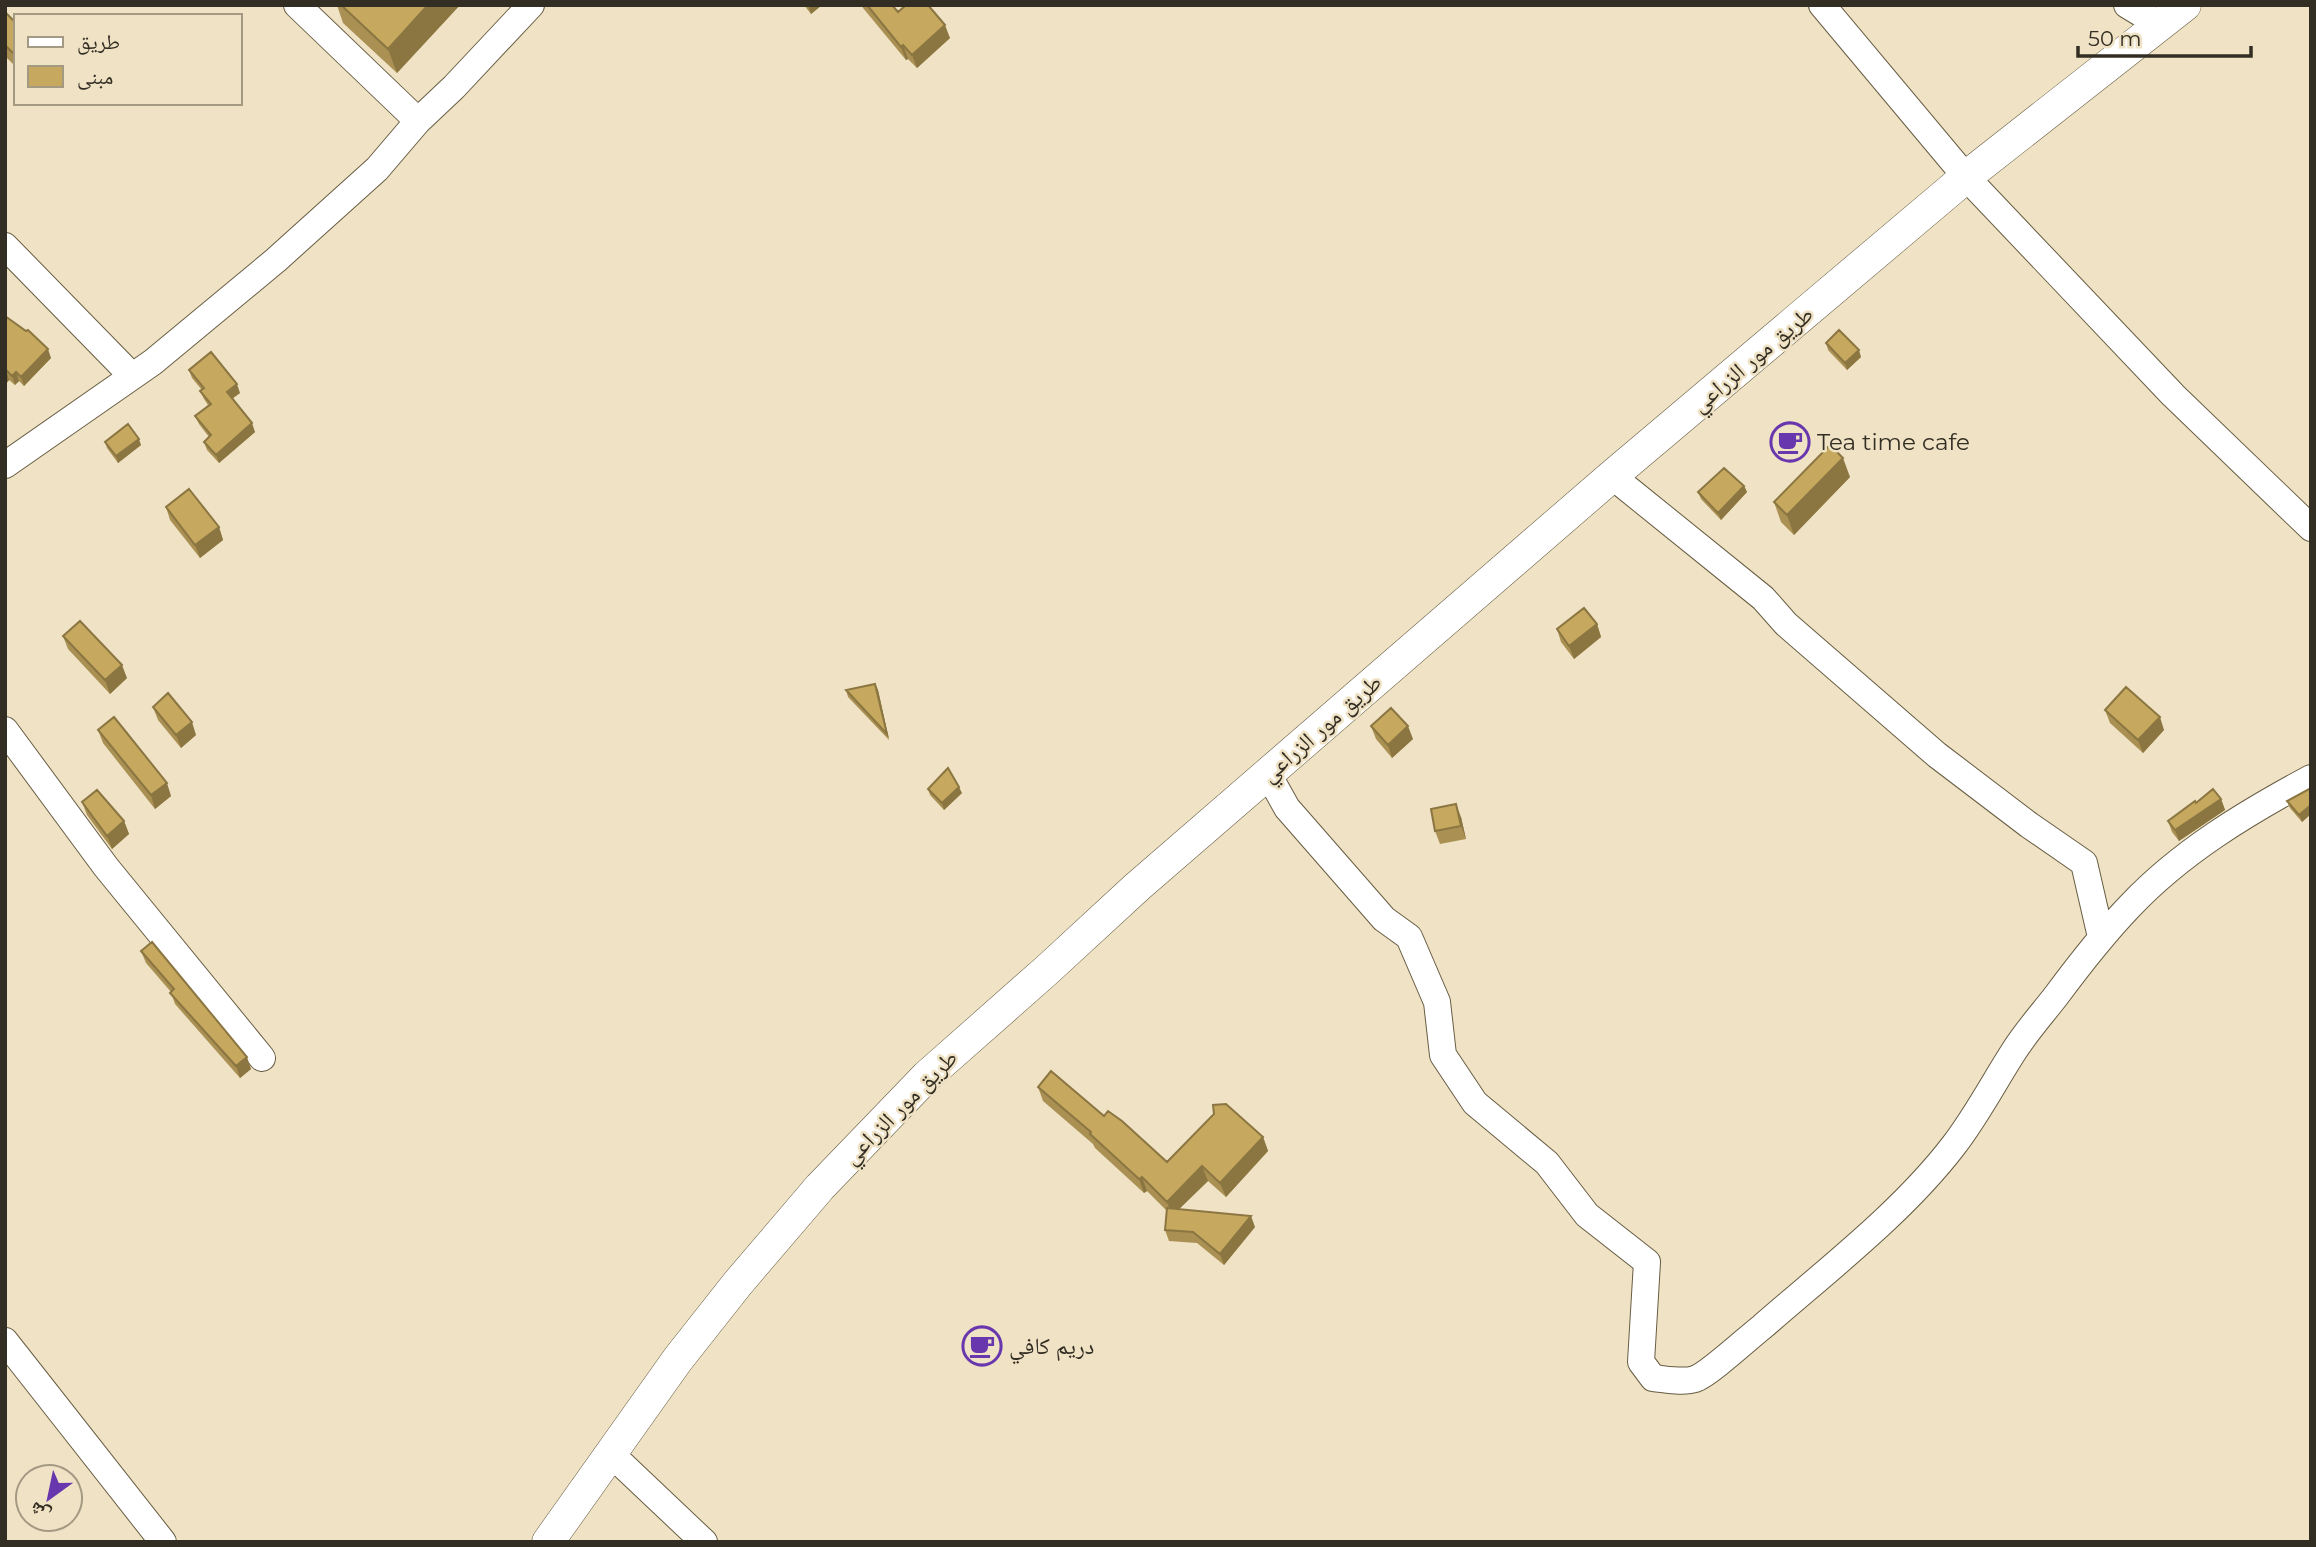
<svg xmlns="http://www.w3.org/2000/svg" width="2316" height="1547" viewBox="0 0 2316 1547" font-family="Montserrat,'Noto Naskh Arabic',sans-serif">
<rect width="100%" height="100%" fill="#efe2c5"/>
<g fill="none" stroke-linecap="round" stroke-linejoin="round">
<g stroke="#685d43" stroke-width="28">
<path id="minor" d="M297 5 418 121
M1822 5 1966 177 2173 395 2311 528
M2127 5 2160 25
M5 246 132 376
M5 465 153 362 276 260 377 169 418 121 454 87 531 5
M1612 476 1763 598 1786 624 1937 755 2029 825 2084 863 2101 937
M5 730 106 867 262 1058
M1268 774 1287 808 1384 919 1409 937 1437 1002 1443 1055 1475 1103 1547 1163 1587 1215 1647 1262 1641 1362 1653 1378C1665 1379 1683 1383 1695 1379 1708 1375 1749 1337 1762 1327 1826 1271 1903 1212 1954 1145 1977 1115 1994 1082 2014 1051 2026 1032 2042 1014 2056 996 2079 965 2103 934 2130 906 2181 852 2246 813 2311 778
M5 1341 163 1542
M610 1453 704 1542"/>
</g>
<g stroke="#685d43" stroke-width="33">
<path id="tertiary" d="M548 1542 678 1359 738 1283 820 1187 927 1076 1047 970 1137 887 1612 476 1966 177 2185 5"/>
</g>
<use href="#minor" stroke="#fff" stroke-width="26"/>
<use href="#tertiary" stroke="#fff" stroke-width="32"/>
</g>
<path fill="#aa9052" d="M337 5H460L397 73 343 23Z
M804 5H822L811 14Z
M862 5H892L898 12 950 38 917 68 908 59 906 60 863 8Z
M5 16 16 23V67L5 56Z
M5 316 51 358 24 386 19 381 15 385 9 380 5 385Z
M1826 343 1861 357 1847 370 1828 350Z
M189 370 240 393 232 399 255 432 219 463 207 450 204 442 209 437 199 424 195 416 208 405 204 399 200 391 202 390 192 378Z
M105 442 141 445 118 463 107 448Z
M1850 477 1794 535 1781 522 1774 502Z
M1744 486 1747 492 1721 520 1701 499 1698 492Z
M166 507 219 527 223 540 200 558 170 520Z
M1597 624 1601 637 1574 659 1561 642 1557 629Z
M63 636 127 678 110 694 68 649Z
M875 684 878 690 889 740 848 697 846 690Z
M153 707 196 735 181 748 158 720Z
M2105 710 2164 730 2143 753 2110 723Z
M1371 726 1413 739 1392 758 1376 739Z
M98 730 171 796 155 809 103 743Z
M2311 788V814L2302 822 2290 808 2287 801Z
M928 789 962 793 944 810 930 795Z
M2221 799 2225 810 2179 841 2172 832 2168 821 2196 803Z
M82 802 124 821 129 834 112 849 87 815Z
M1461 817 1466 839 1440 844 1435 831Z
M141 951 251 1069 240 1078 175 1004 171 992 146 963Z
M1038 1087 1104 1116 1167 1162 1263 1137 1268 1151 1226 1197 1208 1181 1179 1209 1255 1227 1224 1265 1197 1243 1169 1241 1165 1230 1167 1211 1147 1191 1144 1193 1095 1148 1093 1144 1043 1101Z"/>
<path fill="#8b7642" d="M428 5H460L397 73 388 49Z
M808 5H822L811 14Z
M945 25 950 38 917 68 912 55Z
M903 45 908 59 906 60 901 47Z
M48 349 51 358 24 386 21 377Z
M1859 350 1861 357 1847 370 1845 363Z
M6 370 9 380 5 385V371Z
M16 372 19 381 15 385 12 376Z
M237 384 240 393 230 400 227 392Z
M252 423 255 432 219 463 216 455Z
M139 439 141 445 118 463 116 456Z
M1843 458 1850 477 1794 535 1787 515Z
M1744 486 1747 492 1721 520 1718 513Z
M219 527 223 540 200 558 195 545Z
M1597 624 1601 637 1574 659 1569 646Z
M122 665 127 678 110 694 105 680Z
M875 684 878 690 889 740 887 734Z
M2160 717 2164 730 2143 753 2138 740Z
M192 722 196 735 181 748 176 735Z
M1408 726 1413 739 1392 758 1388 745Z
M167 783 171 796 155 809 151 795Z
M959 787 962 793 944 810 942 803Z
M2221 799 2225 810 2179 841 2175 830Z
M1456 804 1461 817 1466 839 1461 826Z
M2311 805V814L2302 822 2299 815Z
M124 821 129 834 112 849 107 836Z
M247 1057 251 1069 240 1078 236 1066Z
M1263 1137 1268 1151 1226 1197 1220 1183Z
M1202 1166 1208 1181 1172 1216 1167 1202Z
M1142 1177 1147 1191 1144 1193 1139 1179Z
M1251 1216 1255 1227 1224 1265 1220 1254Z"/>
<path fill="#c6a85f" stroke="#8b7642" stroke-width="2" d="M341 5H428L388 49Z
M867 5H892L898 12 906 5H928L945 25 912 55 903 45 901 47Z
M7 14 16 23V56L5 45V16Z
M5 316 26 331 28 330 48 349 21 377 16 372 12 376 6 370 5 371Z
M1839 330 1859 350 1845 363 1826 343Z
M211 352 237 384 227 392 252 423 216 455 204 442 211 435 195 416 211 404 200 391 204 388 189 370Z
M128 424 139 439 116 456 105 442Z
M1830 445 1843 458 1787 515 1774 502Z
M1724 468 1744 486 1718 513 1698 492Z
M189 489 219 527 195 545 166 507Z
M1584 608 1597 624 1569 646 1557 629Z
M80 621 122 665 105 680 63 636Z
M875 684 887 734 846 690Z
M2126 687 2160 717 2138 740 2105 710Z
M168 693 192 722 176 735 153 707Z
M1391 708 1408 726 1388 745 1371 726Z
M114 717 167 783 151 795 98 730Z
M948 768 959 787 942 803 928 789Z
M2311 788V805L2299 815 2287 801Z
M2213 789 2221 799 2175 830 2168 821 2195 801 2196 803Z
M97 790 124 821 107 836 82 802Z
M1456 804 1461 826 1435 831 1431 809Z
M152 942 247 1057 236 1066 170 993 174 989 141 951Z
M1051 1071 1104 1116 1108 1111 1122 1121 1167 1162 1214 1114 1213 1105 1226 1104 1263 1137 1220 1183 1202 1166 1167 1202 1142 1177 1139 1179 1090 1134 1091 1132 1038 1087Z
M1167 1208 1251 1216 1220 1254 1193 1232 1165 1230Z"/>
<defs>
<g id="cafe-ring" transform="scale(2.0125)"><circle r="9.5" fill="#efe2c5" stroke="#6837ae" stroke-width="1.5"/><path d="M-5.5-4.5H6V0H3Q3 3.5 0 3.5H-2.5Q-5.5 3.5-5.5 0ZM3-3.2v2h1.7v-2ZM-6 4.5H4V6H-6Z" fill="#6837ae"/></g>
</defs>
<g fill-rule="evenodd">
<use href="#cafe-ring" x="1790" y="442"/>
<use href="#cafe-ring" x="982" y="1346"/>
</g>
<g text-anchor="middle" stroke-width="5" stroke-linejoin="round" paint-order="stroke">
<g font-size="23" fill="#332e23" stroke="#efe2c5">
<text transform="translate(1752 359) rotate(-40)" y="8">طريق مور الزراعي</text>
<text transform="translate(1321 728) rotate(-41)" y="8">طريق مور الزراعي</text>
<text transform="translate(900 1107) rotate(-45)" y="8">طريق مور الزراعي</text>
</g>
<g font-size="23" fill="#332e23" stroke="#efe2c5" text-anchor="start">
<text x="1817" y="450">Tea time cafe</text>
<text x="1009" y="1354">دريم كافي</text>
</g>
</g>
<rect width="2316" height="1547" fill="none" stroke="#332e23" stroke-width="14"/>
<rect x="14" y="14" width="228" height="91" fill="#efe2c5" stroke="#a49a84" stroke-width="2"/>
<rect x="28" y="37" width="35" height="10" fill="#ffffff" stroke="#a49a84" stroke-width="2"/>
<text x="77" y="49" font-size="21" fill="#332e23">طريق</text>
<rect x="28" y="66" width="35" height="21" fill="#c6a85f" stroke="#a49a84" stroke-width="2"/>
<text x="77" y="84" font-size="21" fill="#332e23">مبنى</text>
<g transform="translate(49 1498) rotate(213)"><circle r="33" fill="#efe2c5" stroke="#a49a84" stroke-width="2"/>
<path d="M0-5L12 26L0 18L-12 26Z" fill="#6837ae"/>
<text y="-10" font-size="19" font-weight="bold" text-anchor="middle" fill="#332e23">ش</text>
</g>
<path d="M2078 46v10h173v-10" fill="none" stroke="#332e23" stroke-width="3.5"/>
<text x="2088" y="46" font-size="21" fill="#332e23" stroke="#efe2c5" stroke-width="5" paint-order="stroke">50 m</text>
</svg>
